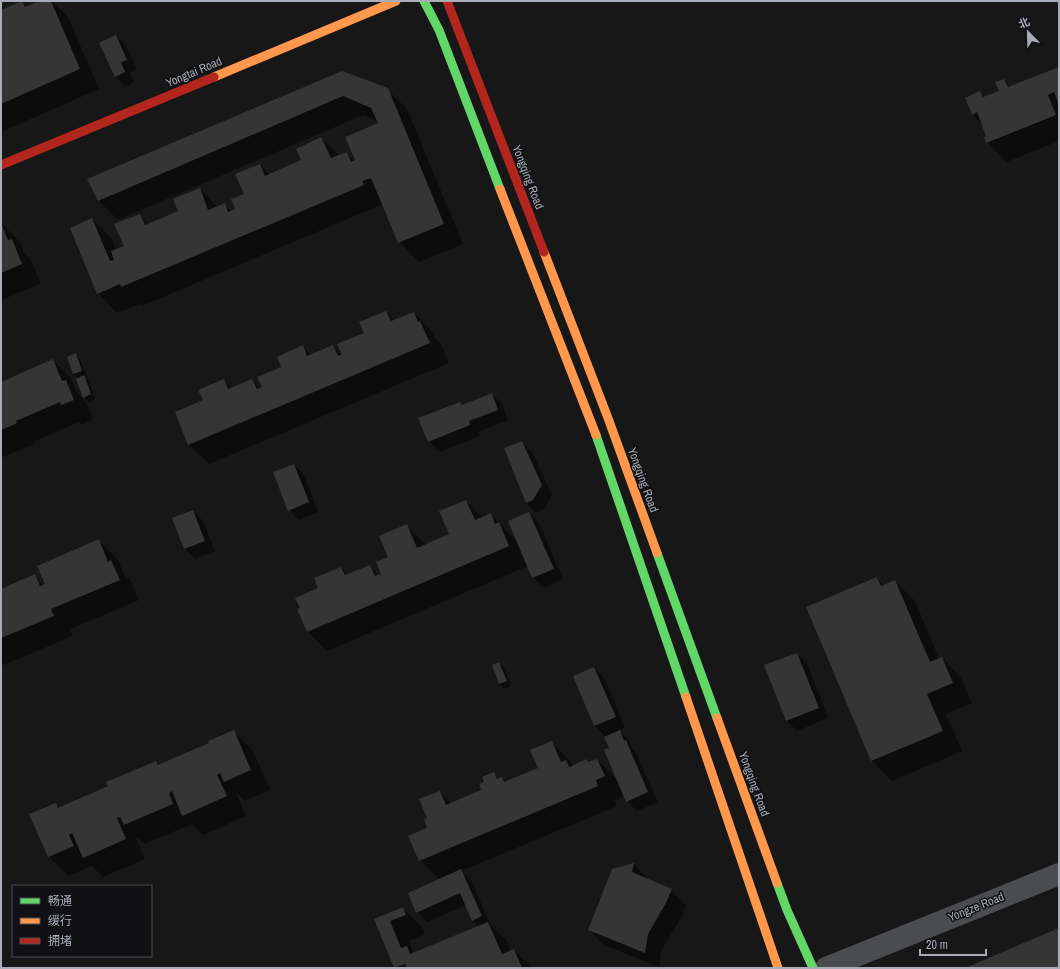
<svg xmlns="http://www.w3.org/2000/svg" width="1060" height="969" viewBox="0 0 1060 969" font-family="'Archivo Narrow','Noto Sans SC',sans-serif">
<rect width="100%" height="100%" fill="#171717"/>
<path fill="#0007" d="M41 1H52L68 17 99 89 1 132V11L22 2 27 7Z
M116 36 126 46 137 70 130 72 134 82 126 87 116 77Z
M1059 68V141L1007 162 987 142 988 137 982 124 972 114 980 92 985 97 1000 92 1004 80 1011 87Z
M342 72 387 89 407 109 463 244 419 262 399 242 383 204 142 306 140 304 117 313 98 293 92 219 112 239 116 250 125 246 139 215 148 224 179 211 200 189 218 207 224 204 232 212 236 210 260 165 269 175 302 161 321 138 340 156 346 153 354 161 356 160 379 123 378 121 363 115 118 220 99 201 88 179Z
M1 223 20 242 24 253 31 260 41 284 1 300Z
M386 312 395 321 414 313 433 333 435 338 440 342 449 363 209 464 189 445 176 412 204 400 223 380 232 389 252 380 261 389 303 347 311 355 333 346 344 358Z
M75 354 80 359 86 376 84 377 89 381 95 399 88 402 84 397 79 379 74 374 68 357Z
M53 360 72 380 78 394 85 400 84 398 93 419 82 425 79 422 35 441 36 443 1 458V383Z
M492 394 502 404 508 420 478 432 480 436 439 452 429 442 420 419 460 403 463 405Z
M522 442 532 452 552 495 543 510 536 513 526 503Z
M294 465 304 475 318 512 299 520 289 510Z
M466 501 482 517 490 514 518 542 529 513 539 523 563 579 543 588 533 578 528 566 327 651 307 631 319 589 341 568 348 575 370 566 379 576 382 574 389 557 406 525 426 545 450 535Z
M193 511 203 521 215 551 195 559 185 549 173 519Z
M99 541 118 560 125 576 131 581 139 600 70 629 73 636 1 666V590L34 575 44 586Z
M877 578 884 585 895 581 915 601 939 659 942 658 961 678 972 703 946 714 962 751 892 781 872 761 807 607Z
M797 654 807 664 828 718 797 731 787 721Z
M499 663 504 668 511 686 504 689 500 684 493 665Z
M594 668 604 678 625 727 618 730 629 741 632 748 635 751 658 802 637 811 627 801 625 796 615 800 617 806 461 871 471 880 491 926 508 942 511 951 514 950 532 968H395L375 920 403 908 423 928 425 934 409 941 414 953 479 927 473 920 466 905 427 922 417 912 440 880 420 860 428 829 429 818 440 792 451 803 482 790 486 782 493 774 499 779 502 778 506 782 539 768 552 742 571 762 573 766 587 761 589 763 597 760 619 781 611 748 605 736 595 726 574 676Z
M233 731 253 751 270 790 245 801 235 791 246 816 203 835 192 824 144 844 137 837 136 838 145 859 103 877 92 866 68 876 49 856 55 804 59 808 109 786 156 762 159 765 210 744Z
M634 864 648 879 671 890 686 905 681 918 662 949 659 967 604 945 589 930Z"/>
<path fill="#353536" d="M22 1 25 7 39 1H51L80 69 1 104V10Z
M116 35 127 60 121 62 125 72 115 77 99 43Z
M1059 67V105L1054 92 1048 95 1056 115 986 143 984 137 986 136 977 112 972 115 965 98 980 91 983 97 999 91 995 82 1004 79 1008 87Z
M342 71 388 88 444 224 398 243 371 178 362 181 364 185 121 287 120 284 97 294 70 228 92 218 110 261 114 260 111 251 124 246 114 224 140 214 145 225 178 211 173 199 200 188 208 210 225 203 228 212 235 209 231 199 244 194 235 174 260 164 265 176 301 160 296 149 321 137 331 158 347 152 351 162 355 160 345 137 378 123 371 108 343 96 98 201 87 179Z
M1 223 8 240 12 239 22 264 1 273Z
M386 311 391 321 414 312 418 322 420 321 430 343 188 445 175 412 203 400 198 390 224 379 228 389 252 379 257 389 262 387 257 377 281 367 277 357 303 345 307 356 333 345 338 356 342 354 337 344 364 333 359 322Z
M76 353 82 371 73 374 67 357Z
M53 359 62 381 66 380 74 400 61 405 60 402 16 421 17 423 1 430V382Z
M84 375 91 394 83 398 76 379Z
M492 393 498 410 469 421 470 425 428 442 418 418 460 402 462 405Z
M522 441 542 485 533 500 526 503 504 448Z
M294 464 309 502 288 511 273 472Z
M466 500 475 520 491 513 495 524 499 522 509 546 307 632 297 609 300 608 295 598 318 588 314 578 341 567 345 575 370 565 375 576 381 574 376 562 388 557 379 536 407 524 417 548 449 534 439 511Z
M193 510 205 541 184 549 172 518Z
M529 512 554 569 532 578 508 521Z
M99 539 108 562 111 560 120 580 51 609 54 616 1 638V589L35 574 40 586 45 584 37 566Z
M877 577 881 586 895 580 930 662 942 657 953 683 927 694 943 731 871 761 806 607Z
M797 653 819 708 786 721 764 665Z
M499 662 507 681 499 684 492 665Z
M594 667 616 717 594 726 573 676Z
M234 730 251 770 224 782 220 773 217 775 227 796 182 816 172 791 169 793 173 804 124 825 120 817 117 818 126 839 83 858 72 833 69 835 74 846 48 857 29 814 56 803 58 808 108 786 106 782 156 761 158 765 209 743 208 741Z
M620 730 624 741 626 740 648 792 626 802 604 750 609 748 604 737Z
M552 741 561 762 566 760 569 767 587 759 588 762 597 759 605 776 596 780 598 786 419 861 408 836 427 828 424 819 427 818 419 799 440 791 446 805 481 790 479 784 484 782 482 777 494 772 497 779 502 777 504 782 538 768 530 750Z
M634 863 632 872 672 889 666 903 648 934 645 953 588 930 612 869Z
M461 869 482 916 472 921 460 893 416 913 408 893Z
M403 907 406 915 390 921 401 948 407 946 410 954 488 922 502 954 514 949 522 968H407L405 964 394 968 374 919Z
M1059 928V968H965Z"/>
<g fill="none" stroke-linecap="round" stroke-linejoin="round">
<path stroke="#4b4c50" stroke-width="22" d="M826 968 1059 874"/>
<path stroke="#63d668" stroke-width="9" d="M424 1 439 30 500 189
M596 435 686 697
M657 553 717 718
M777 883 787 910 813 968"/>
<path stroke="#ff974d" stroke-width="9" d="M214 77 396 1
M500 189 596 435
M544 252 608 418 657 553
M686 697 778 968
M717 718 777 883"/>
<path stroke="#b3261e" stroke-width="9" d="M447 1 544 252
M1 165 214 77"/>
</g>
<g text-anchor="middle" stroke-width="3" stroke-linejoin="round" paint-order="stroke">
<g font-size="12" fill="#a8adb8" stroke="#111113">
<text transform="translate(194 72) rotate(-23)" y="4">Yongtai Road</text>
<text transform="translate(528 177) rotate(69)" y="4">Yongqing Road</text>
<text transform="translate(643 480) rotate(70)" y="4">Yongqing Road</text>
<text transform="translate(754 784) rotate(70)" y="4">Yongqing Road</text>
<text transform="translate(976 907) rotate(-22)" y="4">Yongze Road</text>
</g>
</g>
<rect width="1060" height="969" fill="none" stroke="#a8adb8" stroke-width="4"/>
<rect x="12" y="885" width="140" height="72" fill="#111113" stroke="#4d4f55"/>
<rect x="20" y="898" width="20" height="6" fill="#63d668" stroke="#4d4f55"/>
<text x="48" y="905" font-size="12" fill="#a8adb8">畅通</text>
<rect x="20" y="918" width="20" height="6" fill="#ff974d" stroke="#4d4f55"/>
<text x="48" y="925" font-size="12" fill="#a8adb8">缓行</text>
<rect x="20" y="938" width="20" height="6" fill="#b3261e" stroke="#4d4f55"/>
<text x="48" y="945" font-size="12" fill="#a8adb8">拥堵</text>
<g transform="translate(1028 32) rotate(337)" stroke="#111113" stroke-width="3" paint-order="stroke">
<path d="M0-3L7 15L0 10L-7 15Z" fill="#a8adb8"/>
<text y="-6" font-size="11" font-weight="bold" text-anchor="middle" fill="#a8adb8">北</text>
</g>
<path d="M920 949v6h66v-6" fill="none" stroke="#a8adb8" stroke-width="2"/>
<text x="926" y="949" font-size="12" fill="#a8adb8" stroke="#111113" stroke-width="3" paint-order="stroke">20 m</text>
</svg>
